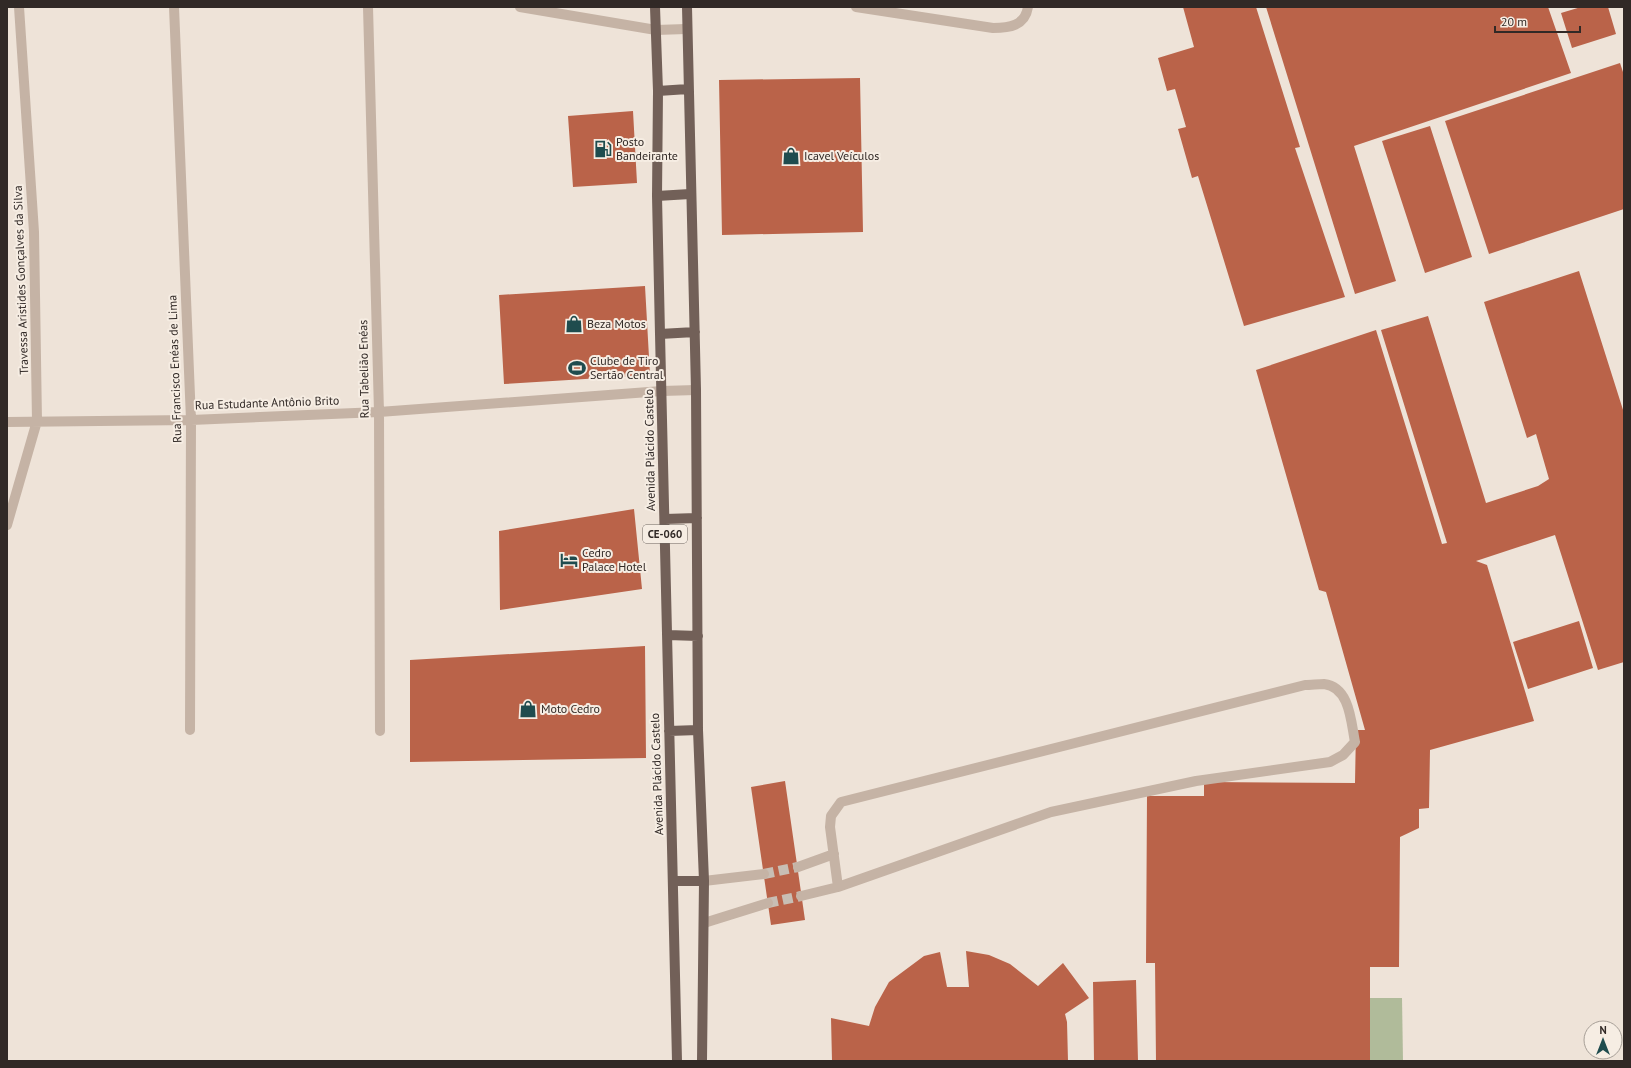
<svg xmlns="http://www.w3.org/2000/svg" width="1631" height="1068" viewBox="0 0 1631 1068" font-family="'PT Sans',sans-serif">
<rect width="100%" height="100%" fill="#eee3d8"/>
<path fill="#b0bb9a" d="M1370 998H1402L1403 1061H1370Z"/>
<path fill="#ba6349" d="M1183 7H1256L1300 147 1295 148 1345 297 1244 326 1198 176 1192 178 1178 129 1186 127 1175 89 1167 91 1158 58 1194 47Z
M1266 7H1548L1571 73 1354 146 1396 281 1355 294Z
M1581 7H1608L1616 34 1572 48 1561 13Z
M1620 63 1624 75V209L1489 254 1445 121Z
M860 78 863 232 722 235 719 80Z
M633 111 637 183 573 187 568 116Z
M1430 126 1472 257 1425 273 1382 141Z
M1579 271 1624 413V662L1598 670 1555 535 1476 561 1487 565 1534 721 1430 750 1429 808 1419 809V828L1400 837 1399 967H1370V1061H1156L1155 963H1146L1147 796H1204V782L1355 783 1356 730H1365L1326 592 1319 590 1256 370 1376 330 1442 544 1447 543 1381 330 1428 316 1486 503 1538 486 1549 479 1536 434 1527 438 1484 302Z
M645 286 650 375 504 384 499 295Z
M634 509 642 589 500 610 499 531Z
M1579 621 1593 668 1528 689 1513 642Z
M645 646 646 758 410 762V660Z
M785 781 805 920 771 925 751 787Z
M966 951 989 955 1010 964 1038 986 1063 963 1089 998 1065 1014 1067 1022 1068 1061H832L831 1018 869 1026 875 1007 889 982 924 956 940 952 947 987H969Z
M1136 980 1138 1061H1094L1093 982Z"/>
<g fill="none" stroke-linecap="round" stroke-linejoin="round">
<path stroke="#c8beb4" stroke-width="10" stroke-dasharray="10 5" stroke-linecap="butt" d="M764 874 798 867
M768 903 801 896"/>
<path stroke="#c5b3a5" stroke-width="10" d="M174 7 191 420 190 730
M368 7 379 412 380 731
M520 7 656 30 686 29
M856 7 993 28C1009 28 1025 26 1028 7
M7 422 191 420 379 412 662 391 696 390
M7 525 37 421 34 232 19 7
M798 867 834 854
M704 881 764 874
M801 896 838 887 1051 812 1196 781 1330 762 1343 755 1355 742C1351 722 1350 687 1324 684 1318 684 1311 685 1305 685L841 802 831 816 830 827 838 887
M704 923 768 903"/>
<path stroke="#726058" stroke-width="10" d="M655 7 658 91 657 196 660 334 677 1061
M687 7 696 390 698 730 704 881 702 1061
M658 91 688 89
M657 196 690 194
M660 334 695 332
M665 519 697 518
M668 635 698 636
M669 731 698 730
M674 881H704"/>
</g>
<defs>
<g id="fuel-bare" transform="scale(1.38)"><path d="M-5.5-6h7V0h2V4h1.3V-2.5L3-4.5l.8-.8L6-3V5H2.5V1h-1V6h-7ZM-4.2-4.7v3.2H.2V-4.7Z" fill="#1f4c4e" stroke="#f6ede3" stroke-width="2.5" paint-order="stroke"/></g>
<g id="shop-bare" transform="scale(1.38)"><path d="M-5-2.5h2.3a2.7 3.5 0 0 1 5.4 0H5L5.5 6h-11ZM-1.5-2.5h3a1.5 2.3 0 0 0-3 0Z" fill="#1f4c4e" stroke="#f6ede3" stroke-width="2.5" paint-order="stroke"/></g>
<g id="stadium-bare" transform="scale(1.38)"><path d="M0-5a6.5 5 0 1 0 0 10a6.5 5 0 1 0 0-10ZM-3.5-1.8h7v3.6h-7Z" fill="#1f4c4e" stroke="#f6ede3" stroke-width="2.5" paint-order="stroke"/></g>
<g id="hotel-bare" transform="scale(1.38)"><path d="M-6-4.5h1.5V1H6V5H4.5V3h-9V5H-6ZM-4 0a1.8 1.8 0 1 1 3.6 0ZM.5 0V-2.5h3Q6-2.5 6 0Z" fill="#1f4c4e" stroke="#f6ede3" stroke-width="2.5" paint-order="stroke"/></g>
</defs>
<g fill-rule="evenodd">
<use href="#fuel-bare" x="603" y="149"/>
<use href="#shop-bare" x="791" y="156"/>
<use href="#shop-bare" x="574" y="324"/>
<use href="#stadium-bare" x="577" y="368"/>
<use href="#hotel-bare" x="569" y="560"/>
<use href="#shop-bare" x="528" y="709"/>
</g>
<g text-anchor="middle" stroke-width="4" stroke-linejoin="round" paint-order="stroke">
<rect fill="#f6ede3" stroke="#6c645f" stroke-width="1" x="643" y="525" width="44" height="18" rx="3"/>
<g font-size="11" font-weight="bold" fill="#312926">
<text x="665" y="538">CE-060</text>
</g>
<g font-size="12" fill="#312926" stroke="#f6ede3" text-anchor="start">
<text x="616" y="146">Posto<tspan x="616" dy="14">Bandeirante</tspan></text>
<text x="804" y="160">Icavel Veículos</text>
<text x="587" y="328">Beza Motos</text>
<text x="590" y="365">Clube de Tiro<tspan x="590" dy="14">Sertão Central</tspan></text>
<text x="582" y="557">Cedro<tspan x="582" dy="14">Palace Hotel</tspan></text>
<text x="541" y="713">Moto Cedro</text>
</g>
<g font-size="12" fill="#312926" stroke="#f6ede3">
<text transform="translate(21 280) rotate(-92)" y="4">Travessa Aristides Gonçalves da Silva</text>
<text transform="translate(175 369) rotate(-92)" y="4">Rua Francisco Enéas de Lima</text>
<text transform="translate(364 369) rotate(-91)" y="4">Rua Tabelião Enéas</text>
<text transform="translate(267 403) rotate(-2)" y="4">Rua Estudante Antônio Brito</text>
<text transform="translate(650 450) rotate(-91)" y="4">Avenida Plácido Castelo</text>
<text transform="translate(657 774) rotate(-92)" y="4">Avenida Plácido Castelo</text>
</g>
</g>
<rect width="1631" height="1068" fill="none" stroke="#312926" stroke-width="16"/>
<g transform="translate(1603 1040)"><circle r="19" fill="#f6ede3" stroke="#a79f97"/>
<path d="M0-3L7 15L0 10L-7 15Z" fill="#1f4c4e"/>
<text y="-6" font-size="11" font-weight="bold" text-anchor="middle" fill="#312926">N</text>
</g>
<path d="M1495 26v6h85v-6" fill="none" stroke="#312926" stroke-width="2"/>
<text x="1501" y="26" font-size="12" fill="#312926" stroke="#f6ede3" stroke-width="3" paint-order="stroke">20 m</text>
</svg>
